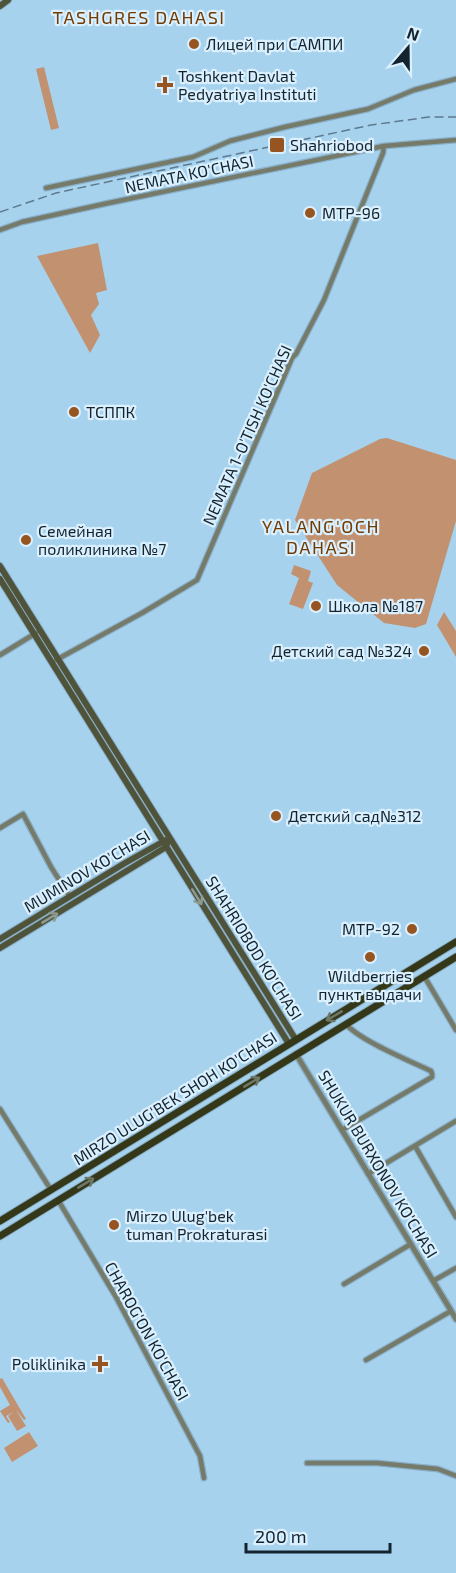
<svg xmlns="http://www.w3.org/2000/svg" width="456" height="1573" viewBox="0 0 456 1573" font-family="'Exo 2',sans-serif">
<rect width="100%" height="100%" fill="#a7d2ee"/>
<path fill="#c2916f" d="M44 67 59 128 51 130 36 69Z
M98 243 107 290 96 293 99 304 91 315 100 335 90 353 37 256Z
M387 438 456 460V521L426 624 415 628 384 623 337 585 295 520 312 473 380 439Z
M294 565 311 571 308 581 313 583 303 609 289 604 299 578 291 574Z
M444 612 456 631V657L437 625Z
M2 1378 26 1419 24 1420 16 1410 26 1426 17 1431 8 1416 14 1412 6 1416 10 1422 8 1423 0 1411 10 1405 0 1387V1379Z
M29 1432 38 1446 12 1462 4 1448Z"/>
<g fill="none" stroke-linecap="round" stroke-linejoin="round">
<g stroke="#89afc8" stroke-width="7">
<path id="minor" d="M46 188 193 157 230 141 285 127 368 109 414 90 456 79
M0 230 22 222 104 204 384 146 456 140
M0 655 36 633
M56 660 142 613 197 580 292 358 296 354 324 300 383 153 384 146
M0 828 23 814 51 867 70 897
M424 976 456 1030
M0 1109 51 1190
M342 1130 432 1077V1074L431 1071C410 1061 359 1040 346 1024
M415 1146 456 1217
M368 1174 456 1121
M58 1200 116 1297 200 1456 204 1478
M433 1281 456 1268
M344 1284 411 1244
M366 1360 451 1311
M307 1463H377L438 1469 456 1476"/>
</g>
<g stroke="#89afc8" stroke-width="8">
<path id="tertiary" d="M296 1054 456 1319"/>
</g>
<g stroke="#89afc8" stroke-width="8">
<path id="secondary" d="M0 6 8 0
M0 566 296 1040
M0 579 289 1044
M0 939 125 863 166 840
M0 948 166 847 167 844"/>
</g>
<g stroke="#89afc8" stroke-width="9">
<path id="primary" d="M0 1221 456 942
M0 1236 456 957"/>
</g>
<use href="#minor" stroke="#767a68" stroke-width="4.5"/>
<use href="#tertiary" stroke="#767a68" stroke-width="5"/>
<use href="#secondary" stroke="#4f5339" stroke-width="6"/>
<use href="#primary" stroke="#343818" stroke-width="7"/>
<path stroke="#5d7a8e" stroke-width="1.5" stroke-dasharray="9 4.5" stroke-linecap="butt" d="M0 212 56 193 371 125 429 117H456"/>
</g>
<defs><path id="oneway-shaft" d="M-6 0H5M1.5-3L5.5 0L1.5 3" fill="none" stroke-width="1.6" stroke-linecap="round" stroke-linejoin="round" transform="scale(1.5)"/></defs>
<g stroke="#8e9a92">
<use href="#oneway-shaft" transform="translate(197 897) rotate(58)"/>
<use href="#oneway-shaft" transform="translate(50 918) rotate(-31)"/>
</g>
<g stroke="#6e7868">
<use href="#oneway-shaft" transform="translate(334 1016) rotate(149)"/>
<use href="#oneway-shaft" transform="translate(252 1082) rotate(-31)"/>
<use href="#oneway-shaft" transform="translate(86 1183) rotate(-31)"/>
</g>
<g fill="#965520" stroke="#daf0fe" stroke-width="2">
<circle cx="194" cy="44" r="6"/>
<path d="M162 76h6v6h6v6h-6v6h-6v-6h-6v-6h6z"/>
<rect x="269" y="137" width="16" height="16" rx="3"/>
<circle cx="310" cy="213" r="6"/>
<circle cx="74" cy="412" r="6"/>
<circle cx="26" cy="540" r="6"/>
<circle cx="316" cy="606" r="6"/>
<circle cx="424" cy="651" r="6"/>
<circle cx="276" cy="816" r="6"/>
<circle cx="412" cy="929" r="6"/>
<circle cx="370" cy="957" r="6"/>
<circle cx="114" cy="1225" r="6"/>
<path d="M97 1355h6v6h6v6h-6v6h-6v-6h-6v-6h6z"/>
</g>
<g text-anchor="middle" stroke-width="4.5" stroke-linejoin="round" paint-order="stroke">
<g font-size="16" fill="#13242f" stroke="#daf0fe" text-anchor="start">
<text x="206" y="50">Лицей при САМПИ</text>
<text x="178" y="82">Toshkent Davlat<tspan x="178" dy="18">Pedyatriya Instituti</tspan></text>
<text x="290" y="151">Shahriobod</text>
<text x="322" y="219">MTP-96</text>
<text x="86" y="418">ТСППК</text>
<text x="38" y="537">Cемейная<tspan x="38" dy="18">поликлиника №7</tspan></text>
<text x="328" y="612">Школа №187</text>
<text x="412" y="657" text-anchor="end">Детский сад №324</text>
<text x="288" y="822">Детский сад№312</text>
<text x="400" y="935" text-anchor="end">MTP-92</text>
<text x="370" y="982" text-anchor="middle">Wildberries<tspan x="370" dy="18">пункт выдачи</tspan></text>
<text x="126" y="1222">Mirzo Ulug'bek<tspan x="126" dy="18">tuman Prokraturasi</tspan></text>
<text x="86" y="1370" text-anchor="end">Poliklinika</text>
</g>
<g font-size="16" fill="#13242f" stroke="#daf0fe">
<text transform="translate(189 174) rotate(-12)" y="6">NEMATA KO'CHASI</text>
<text transform="translate(247 435) rotate(-66)" y="6">NEMATA 1-O'TISH KO'CHASI</text>
<text transform="translate(87 871) rotate(-31)" y="6">MUMINOV KO'CHASI</text>
<text transform="translate(254 948) rotate(58)" y="6">SHAHRIOBOD KO'CHASI</text>
<text transform="translate(175 1098) rotate(-32)" y="6">MIRZO ULUG'BEK SHOH KO'CHASI</text>
<text transform="translate(378 1164) rotate(59)" y="6">SHUKUR BURXONOV KO'CHASI</text>
<text transform="translate(147 1331) rotate(61)" y="6">CHAROG'ON KO'CHASI</text>
</g>
<g font-size="18" letter-spacing="1.5" fill="#733a02" stroke="#daf0fe">
<text x="139" y="24">TASHGRES DAHASI</text>
<text x="321" y="533">YALANG'OCH<tspan x="321" dy="21">DAHASI</tspan></text>
</g>
</g>
<g transform="translate(408 48) rotate(20)" stroke="#daf0fe" stroke-width="4.5" paint-order="stroke">
<path d="M0-4.5L10 22L0 15L-10 22Z" fill="#13242f"/>
<text y="-9" font-size="16" font-weight="bold" text-anchor="middle" fill="#13242f">N</text>
</g>
<path d="M246 1543v9h144v-9" fill="none" stroke="#13242f" stroke-width="3"/>
<text x="255" y="1543" font-size="18" fill="#13242f" stroke="#daf0fe" stroke-width="4.5" paint-order="stroke">200 m</text>
</svg>
